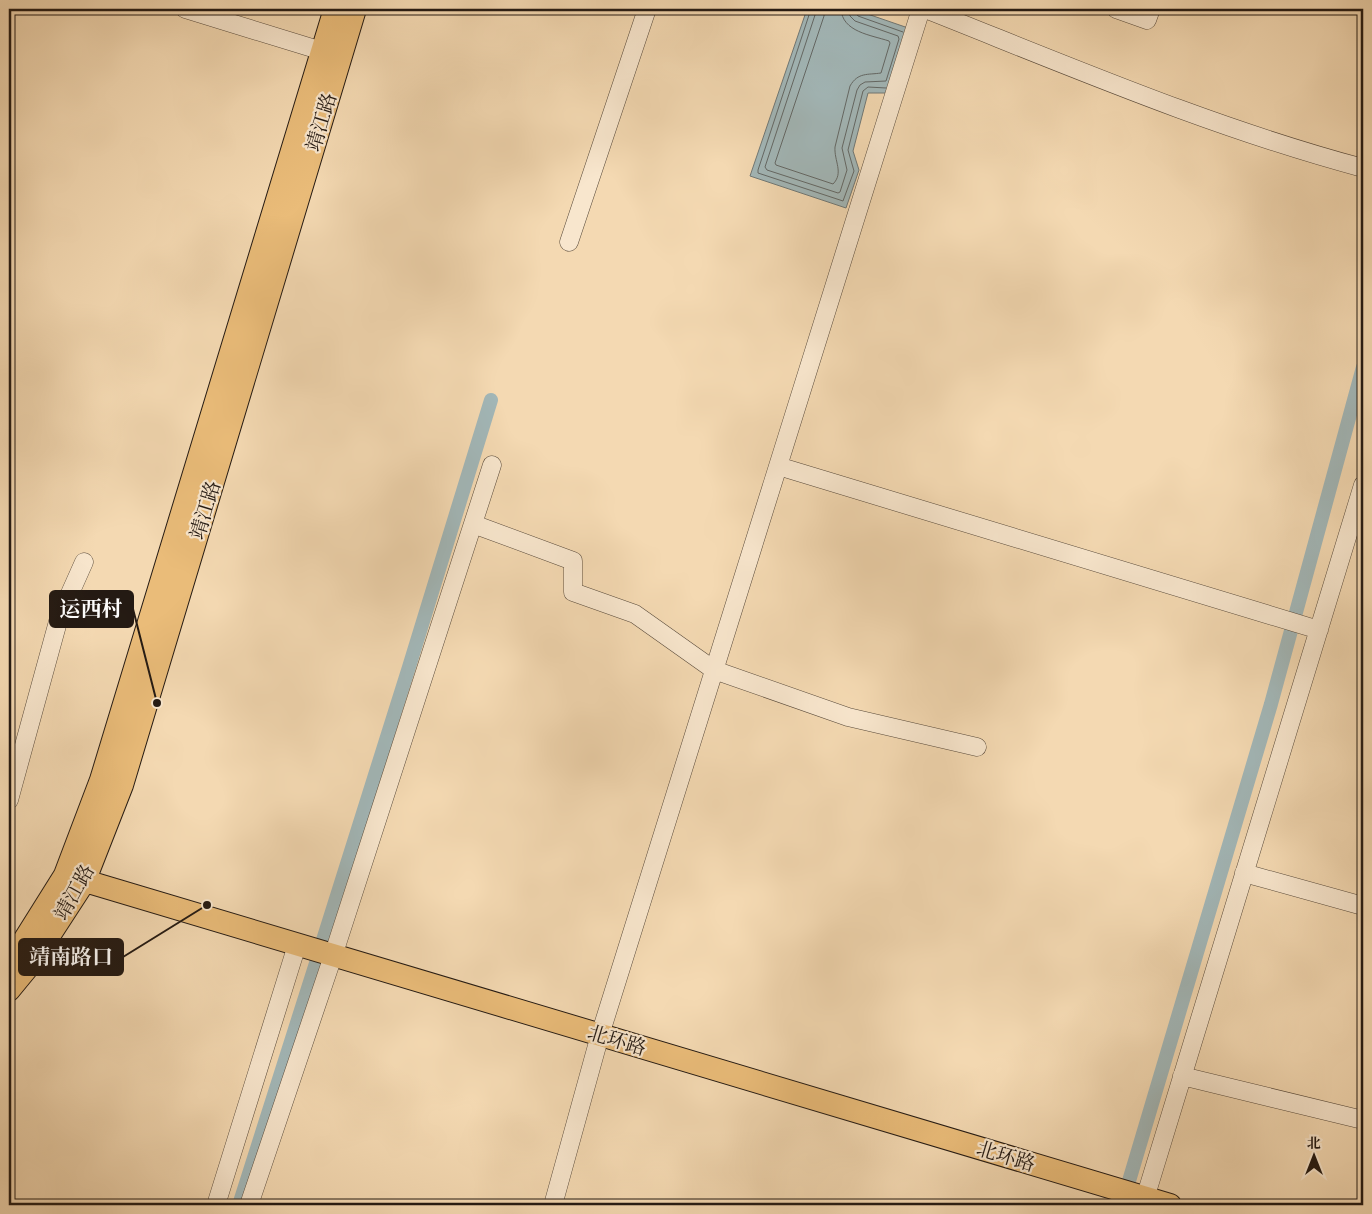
<svg xmlns="http://www.w3.org/2000/svg" width="1372" height="1214" viewBox="0 0 1372 1214" font-family="'Gentium Book Plus','Noto Serif SC',serif">
<rect width="100%" height="100%" fill="#f4d9b2"/>
<filter id="stains"><feTurbulence type="fractalNoise" baseFrequency=".004" numOctaves="4"/><feColorMatrix values="0 0 0 0 .2 0 0 0 0 .09 0 0 0 0 .02 0 0 0 .5 -.17"/></filter>
<radialGradient id="worn" r=".72"><stop offset=".6" stop-color="#630" stop-opacity="0"/><stop offset="1" stop-color="#630" stop-opacity=".3"/></radialGradient>
<path fill="#a2b7b8" stroke="#707876" d="M807 9H853L914 30 894 93H868L853 151 859 170 846 208 750 176Z"/>
<g fill="none" stroke-linecap="round" stroke-linejoin="round">
<path stroke="#636866" stroke-width="1" d="M811 9 758 170V173L843 201 854 171 848 150 863 91 868 87 886 88
M817 9 765 167 767 170 838 193 840 192 847 170 842 148 857 90 860 85 865 82 886 81 899 39 898 36 855 21 850 16 848 9
M825 9 824 16 775 163 776 165 833 184C844 173 834 161 835 147L850 86C858 72 868 75 881 73L890 43 889 41C871 35 842 32 841 9
M854 9 855 12 858 16 903 32"/>
<path stroke="#a2b7b8" stroke-width="14" d="M323 940 409 667 491 400
M1129 1181 1271 704 1363 367
M239 1205 316 963
M1122 1205 1123 1204"/>
<g stroke="#584a3b" stroke-width="19">
<path id="minor" d="M185 9 322 51
M925 9C1069 66 1213 128 1363 168
M1116 9 1147 20 1151 9
M569 242 647 9
M778 466 1319 630
M473 524 573 561V592L635 614 714 670 848 717 977 747
M9 800 59 618 84 562
M1244 873 1363 906
M1182 1076 1363 1120
M216 1205 297 945
M249 1205 333 956 492 465
M553 1205 600 1035 921 9
M1143 1205 1363 485"/>
</g>
<g stroke="#241a13" stroke-width="24">
<path id="major" d="M65 875 1170 1205
M9 959 23 942 65 875 101 780 335 9
M9 990 32 962 84 882 122 785 355 9"/>
</g>
<use href="#minor" stroke="#f8e6cd" stroke-width="18"/>
<use href="#major" stroke="#eabc79" stroke-width="22"/>
</g>
<g text-anchor="middle" stroke-width="4.5" stroke-linejoin="round" paint-order="stroke">
<g font-size="20" fill="#241a13" stroke="#f8e6cd">
<text transform="translate(321 122) rotate(-73)" y="7">靖江路</text>
<text transform="translate(205 510) rotate(-73)" y="7">靖江路</text>
<text transform="translate(74 892) rotate(-61)" y="7">靖江路</text>
<text transform="translate(617 1040) rotate(17)" y="7">北环路</text>
<text transform="translate(1006 1156) rotate(17)" y="7">北环路</text>
</g>
</g>
<path fill="none" stroke="#241a13" stroke-width="2" d="M157 703L133 609M207 905L123 957"/>
<g fill="#241a13" stroke="#f8e6cd" stroke-width="2">
<circle cx="157" cy="703" r="5"/>
<circle cx="207" cy="905" r="5"/>
</g>
<g fill="#241a13" stroke="#241a13" stroke-width="2">
<rect x="50" y="591" width="83" height="36" rx="5"/>
<rect x="19" y="939" width="104" height="36" rx="5"/>
</g>
<g font-size="21" text-anchor="middle" font-weight="bold" fill="#fff">
<text x="91" y="616">运西村</text>
<text x="71" y="964">靖南路口</text>
</g>
<rect width="1372" height="1214" fill="none" stroke="#f4d9b2" stroke-width="30"/>
<rect x="10" y="10" width="1352" height="1194" fill="none" stroke="#241a13" stroke-width="2.5"/>
<rect x="15" y="15" width="1342" height="1184" fill="none" stroke="#241a13"/>
<g transform="translate(1314 1156)" stroke="#f8e6cd" stroke-width="4" paint-order="stroke">
<path d="M0-4L9 19L0 12L-9 19Z" fill="#241a13"/>
<text y="-8" font-size="14" font-weight="bold" text-anchor="middle" fill="#241a13">北</text>
</g>
<rect width="100%" height="100%" filter="url(#stains)"/>
<rect width="100%" height="100%" fill="url(#worn)"/>
</svg>
